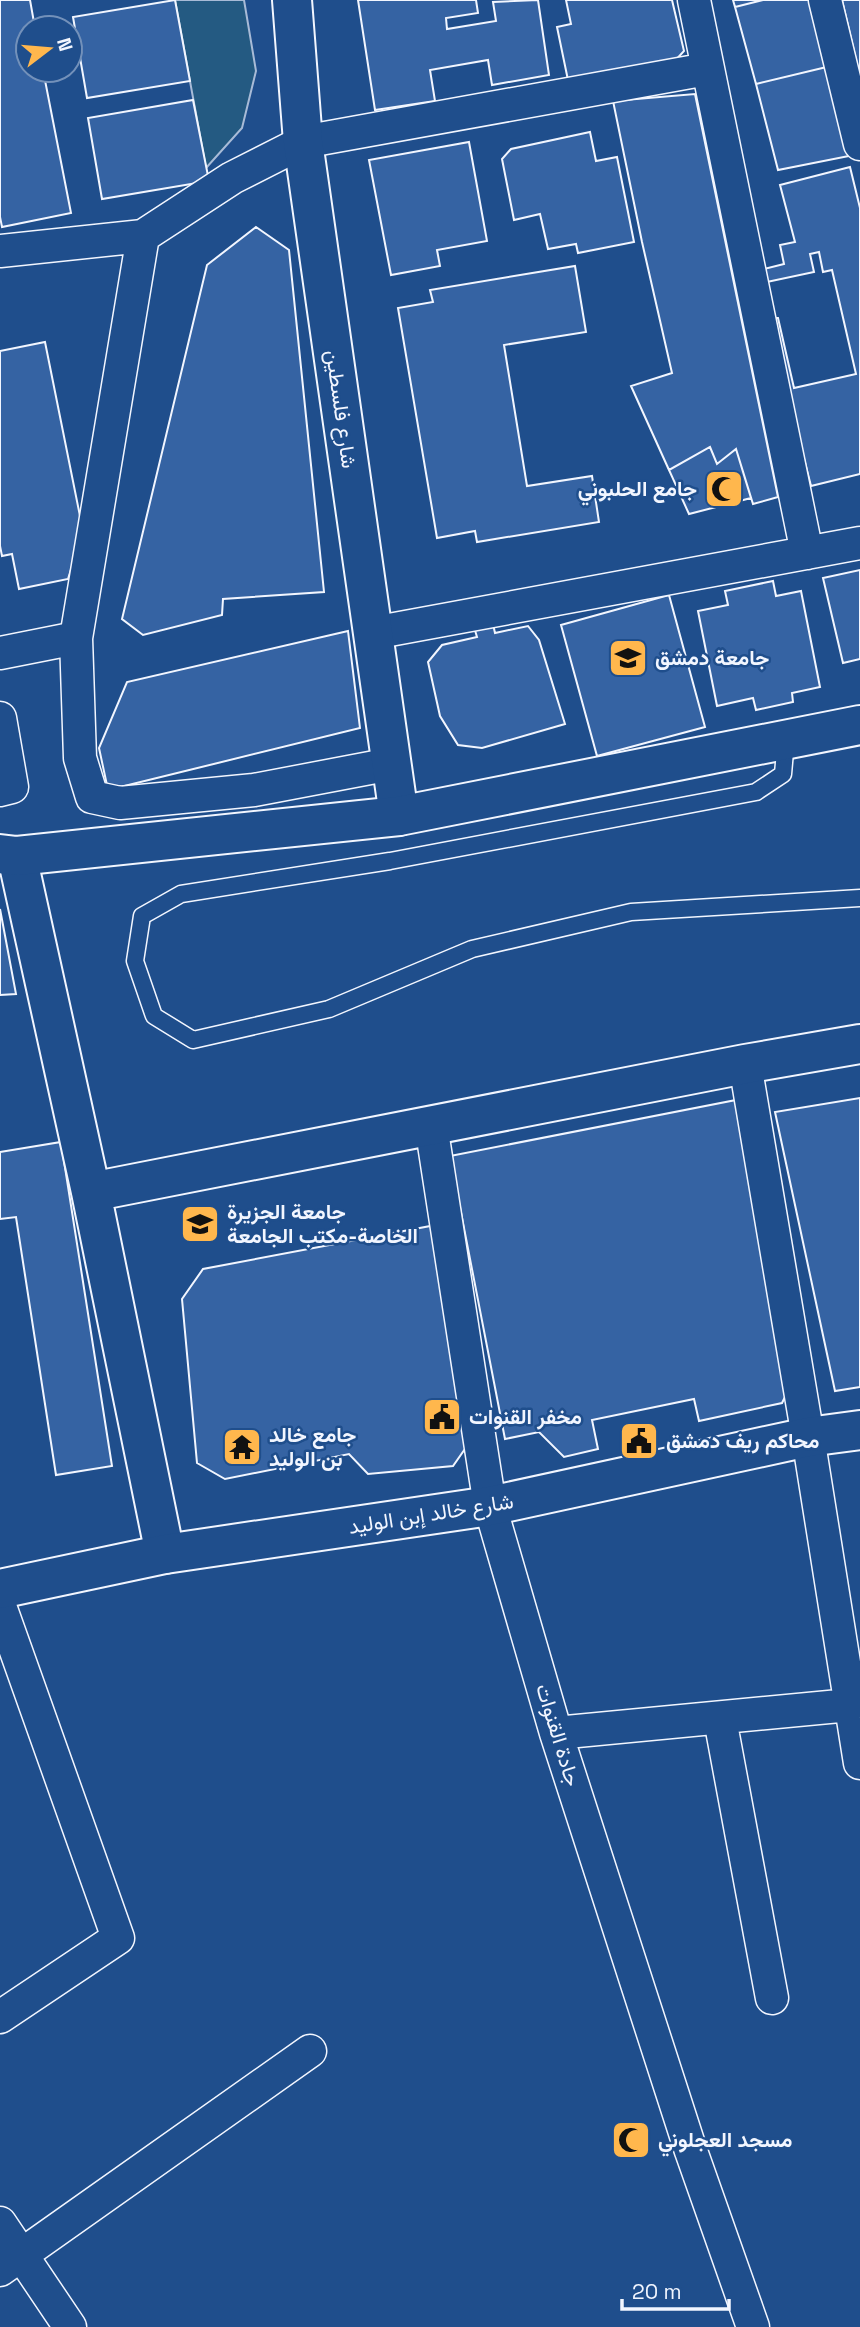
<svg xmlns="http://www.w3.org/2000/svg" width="860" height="2327" viewBox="0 0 860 2327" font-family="'Space Grotesk',Vazirmatn,sans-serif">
<rect width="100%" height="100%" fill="#1f4e8c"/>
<path fill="#245a82" stroke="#a8bbd7" stroke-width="2" d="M175 0H244L256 71 242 128 206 168Z"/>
<path fill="#3563a3" stroke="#f2f6ff" stroke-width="2" fill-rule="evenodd" d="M0 0H30L35 28H28V70H43L71 213 2 227 0 217Z
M175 0 190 81 87 98 73 17Z
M358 0H476L478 13 446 18 447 29 496 21 493 2 538 0 549 75 492 85 488 60 430 70 435 101 375 110Z
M566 0H672L684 51 673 63 569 85 557 27 571 24Z
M733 0H763L735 7Z
M763 0H821L835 65 756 84 735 7Z
M842 0H860V77Z
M835 65 854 155 778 170 756 84Z
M695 94 778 497 753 504 736 449 717 464 710 447 669 470 631 386 672 373 642 242 613 101Z
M193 100 209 181 102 199 88 118Z
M590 132 596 161 617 157 634 242 578 253 576 244 548 249 540 214 514 220 502 159 511 149Z
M469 142 487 241 437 250 440 266 391 275 369 160Z
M850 167 860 208V474L811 486 756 271 784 264 780 245 795 242 780 185ZM819 252 823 272 832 270 856 374 794 388 778 318H772L762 283 814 272 810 254Z
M256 227 289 250 324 592 223 599 222 615 143 635 122 619 207 265Z
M575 266 586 332 504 345 527 486 592 476 599 522 477 542 475 531 437 538 398 308 433 302 430 290Z
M45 342 83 531 68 579 19 589 12 554 2 556 0 546V351Z
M710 447 717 464 736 449 751 498 689 514 669 470Z
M860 570V659L843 663 823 578Z
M773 581 776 596 801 591 820 687 792 693 793 702 756 710 753 698 717 706 698 611 728 605 725 591Z
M669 595 705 727 597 756 561 625Z
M493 624 495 633 528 626 539 640 565 724 482 748 458 745 440 716 428 662 442 645 477 637 474 627Z
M348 631 360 728 108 790 99 748 127 682Z
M0 909 16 994 0 995Z
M860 1098V1387L835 1391 775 1112Z
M736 1100 792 1383 782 1403 699 1421 694 1399 592 1420 598 1449 564 1457 539 1432 505 1439 450 1156Z
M61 1142 112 1466 56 1475 16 1217 0 1219V1152Z
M441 1224 467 1446 453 1466 368 1474 349 1454 225 1479 197 1463 182 1299 203 1269Z"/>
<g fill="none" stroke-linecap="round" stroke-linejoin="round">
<g stroke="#f2f6ff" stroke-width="19">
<path id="lane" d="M786 740 783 774 756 792 390 861 181 894 142 916 135 961 154 1016 193 1040 329 1009 472 949 631 912 860 898"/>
</g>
<g stroke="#f2f6ff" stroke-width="35">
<path id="street" d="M694 0 807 553
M825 0 860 144
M0 251 143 236 232 178 303 142 707 69
M373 633 860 543
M76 638 80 758 92 797 120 803 254 790 391 764
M0 653 76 638 143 236
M0 718 12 787 0 790
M745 1064 808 1437 860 1763
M431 1125 490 1506 556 1733 691 2151 753 2327
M0 1606 118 1938 0 2017
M720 1719 772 1998
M556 1733 850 1705
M0 2223 70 2327
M0 2270 310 2051"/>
</g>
<g stroke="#f2f6ff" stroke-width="42">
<path id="secondary" d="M292 0 303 142 399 816
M17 856 91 1192 165 1554
M91 1192 745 1064 860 1044"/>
</g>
<g stroke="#f2f6ff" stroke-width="42">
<path id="highway" d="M0 854 17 856 399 816 860 725
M0 1589 165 1554 490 1506 808 1437 860 1430"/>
</g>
<use href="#lane" stroke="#1f4e8c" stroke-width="16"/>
<use href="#street" stroke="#1f4e8c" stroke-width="32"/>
<use href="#secondary" stroke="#1f4e8c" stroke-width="38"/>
<use href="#highway" stroke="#1f4e8c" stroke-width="38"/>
</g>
<defs>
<g id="mosque-square" transform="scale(2.0125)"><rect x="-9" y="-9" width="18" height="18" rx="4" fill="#ffb74d" stroke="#1f4e8c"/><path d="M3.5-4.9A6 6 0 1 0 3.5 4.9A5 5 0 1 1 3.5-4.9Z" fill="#111"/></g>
<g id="university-square" transform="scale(2.0125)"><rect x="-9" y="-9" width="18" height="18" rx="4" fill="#ffb74d" stroke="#1f4e8c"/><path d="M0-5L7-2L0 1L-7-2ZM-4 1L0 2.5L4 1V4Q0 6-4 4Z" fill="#111"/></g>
<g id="civic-square" transform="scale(2.0125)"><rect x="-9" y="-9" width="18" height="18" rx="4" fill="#ffb74d" stroke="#1f4e8c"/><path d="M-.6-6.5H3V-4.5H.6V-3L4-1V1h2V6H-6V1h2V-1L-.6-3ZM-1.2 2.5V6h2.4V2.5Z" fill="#111"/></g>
<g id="temple-square" transform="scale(2.0125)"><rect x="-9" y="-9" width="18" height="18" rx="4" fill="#ffb74d" stroke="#1f4e8c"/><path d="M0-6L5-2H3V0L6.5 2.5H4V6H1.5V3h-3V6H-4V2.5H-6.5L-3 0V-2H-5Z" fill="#111"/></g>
</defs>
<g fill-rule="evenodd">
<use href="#mosque-square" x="724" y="489"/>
<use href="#university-square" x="628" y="658"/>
<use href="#university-square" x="200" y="1224"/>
<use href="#civic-square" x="442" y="1417"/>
<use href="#civic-square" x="639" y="1441"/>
<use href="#temple-square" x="242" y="1447"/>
<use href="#mosque-square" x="631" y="2140"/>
</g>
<g text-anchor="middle" stroke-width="5" stroke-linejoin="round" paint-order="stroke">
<g font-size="21" fill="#f2f6ff" stroke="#1f4e8c">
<text transform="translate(341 409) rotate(82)" y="7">شارع فلسطين</text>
<text transform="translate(431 1514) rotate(-9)" y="7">شارع خالد إبن الوليد</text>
<text transform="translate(558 1735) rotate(73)" y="7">جادة القنوات</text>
</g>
<g font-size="21" font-weight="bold" fill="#f2f6ff" stroke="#1f4e8c" text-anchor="start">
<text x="697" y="496" text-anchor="end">جامع الحلبوني</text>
<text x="655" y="665">جامعة دمشق</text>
<text x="227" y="1219">جامعة الجزيرة<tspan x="227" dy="24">الخاصة-مكتب الجامعة</tspan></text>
<text x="469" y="1424">مخفر القنوات</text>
<text x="269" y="1442">جامع خالد<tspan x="269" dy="24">بن الوليد</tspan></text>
<text x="666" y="1448">محاكم ريف دمشق</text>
<text x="658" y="2147">مسجد العجلوني</text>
</g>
</g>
<g transform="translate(49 49) rotate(74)"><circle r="33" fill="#1f4e8c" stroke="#7391ba" stroke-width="2"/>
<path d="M0-5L12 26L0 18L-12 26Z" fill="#ffb74d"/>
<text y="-10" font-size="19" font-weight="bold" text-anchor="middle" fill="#f2f6ff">N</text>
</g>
<path d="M622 2299v10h107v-10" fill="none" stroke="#f2f6ff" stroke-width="3.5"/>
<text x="632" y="2299" font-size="21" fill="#f2f6ff" stroke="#1f4e8c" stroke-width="5" paint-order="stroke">20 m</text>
</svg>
